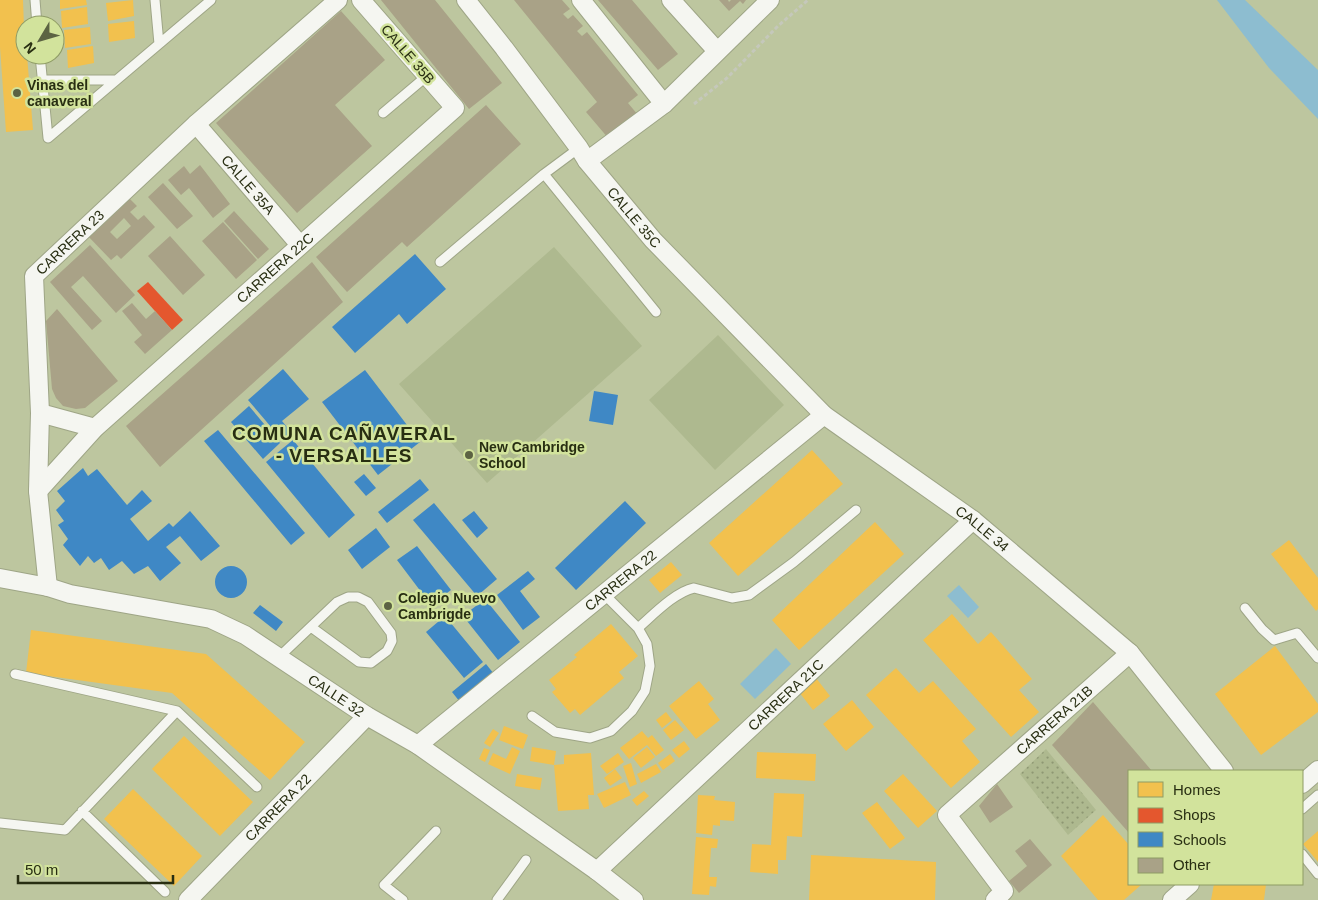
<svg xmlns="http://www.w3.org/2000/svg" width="1318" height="900" viewBox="0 0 1318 900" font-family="Helvetica,sans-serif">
<defs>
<pattern id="green-dots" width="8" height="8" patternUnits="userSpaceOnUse" patternTransform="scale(1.25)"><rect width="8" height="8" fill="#aeb98f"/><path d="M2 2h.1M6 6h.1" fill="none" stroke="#8e9773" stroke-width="1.8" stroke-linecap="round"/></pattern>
</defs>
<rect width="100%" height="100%" fill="#bdc69f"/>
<path fill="url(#green-dots)" d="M1046 749 1096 810 1068 835 1020 774Z"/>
<path fill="#aeb98f" d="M554 247 642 346 487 483 399 384Z
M718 335 784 405 715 470 649 400Z"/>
<path fill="#8dbdd0" d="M1217 0H1245L1318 70V119L1269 68Z
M959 585 979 607 968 618 947 596Z
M776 648 791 664 755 699 740 684Z"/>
<path fill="#f2c14e" d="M0 0H23L25 55H27L33 130 6 132 0 47Z
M60 0H86L87 5 60 9Z
M133 0 134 16 108 21 106 3Z
M87 7 88 24 62 28 61 11Z
M134 21 135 38 109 42 108 24Z
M90 27 91 44 65 48 64 30Z
M93 46 94 63 68 68 67 50Z
M812 450 843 484 738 576 709 543Z
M875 522 904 554 799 650 772 620Z
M1289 540 1318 578V609L1316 611 1271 554Z
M671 562 682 575 660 593 649 580Z
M952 614 978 644 991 632 1032 679 1019 690 1039 712 1011 737 923 640Z
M611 624 638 656 619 672 624 678 580 715 575 709 570 713 552 692 556 689 549 680 577 657 574 655Z
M31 630 206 654 305 742 270 780 172 693 26 673Z
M1275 646 1318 704V712L1261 755 1215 694Z
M896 668 919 693 933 681 976 729 962 741 980 762 951 788 866 695Z
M816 678 830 696 813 710 799 692Z
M699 681 714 699 708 704 720 720 696 739 669 706Z
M852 700 874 727 846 751 823 724Z
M666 712 672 720 662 728 656 720Z
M675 720 684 730 671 740 663 730Z
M504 726 528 735 523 749 499 740Z
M493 729 499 733 490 747 484 743Z
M642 731 648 738 652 735 664 750 656 756 647 745 629 759 620 748Z
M184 736 253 802 220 836 152 769Z
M684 741 690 749 679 758 672 750Z
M512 747 520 751 510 774 488 764 493 753 506 759Z
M532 747 556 751 554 765 530 761Z
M647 747 655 757 641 768 633 758Z
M484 748 490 750 485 762 479 759Z
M757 752 816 754 815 781 756 778Z
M591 753 594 795H588L589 809 558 811 554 765 564 764V755Z
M618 753 624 762 607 774 600 766Z
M670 754 675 761 663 770 658 763Z
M631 763 637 784 630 787 623 766Z
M656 764 661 772 641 783 637 774Z
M615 769 622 778 610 786 604 778Z
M517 774 542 778 540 790 515 786Z
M903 774 937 811 918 828 884 791Z
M625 782 631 795 604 808 597 794Z
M133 789 202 856 174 886 104 819Z
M644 791 649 796 637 806 632 800Z
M774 793 804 794 802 837 787 836 786 860H778V874L750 872 752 844 771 845Z
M698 795 715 796 714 800 735 802 734 821 720 820V826L713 825 712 835 696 833Z
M877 802 905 838 890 849 862 813Z
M1103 815 1129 845V884H1142L1124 900H1098L1061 856Z
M1318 831V862L1303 844Z
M696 837 718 839 717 848H711L709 877H717L716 887 710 886 709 895 692 894Z
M811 855 936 862 935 900H809Z
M1214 884H1266L1264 900H1211Z"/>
<path fill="#e4572e" d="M148 282 183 320 172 330 137 291Z"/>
<path fill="#3f88c5" d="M415 254 446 289 407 324 399 314 355 353 332 327Z
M283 369 309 399 282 421 292 433 283 441 248 400Z
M365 370 420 442 378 475 322 402Z
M594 391 618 395 613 425 589 421Z
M249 406 280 443 263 459 231 422Z
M218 430 305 533 291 545 204 441Z
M293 440 355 515 329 538 266 462Z
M83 468 88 476 97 469 127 505 142 490 152 501 130 519 148 541 169 523 173 527 190 511 220 546 201 561 180 536 166 547 181 563 160 581 148 566 134 574 122 561 109 570 101 558 94 563 88 556 80 566 63 545 68 539 58 525 64 521 56 510 65 501 57 491Z
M364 474 376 488 366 496 354 482Z
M420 479 429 490 387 523 378 512Z
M625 501 646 523 576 590 555 568Z
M434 503 497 579 477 596 413 520Z
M474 511 488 528 477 538 462 520Z
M376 528 390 547 362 569 348 550Z
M417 546 451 590 431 605 397 560Z
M215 582a16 16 0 1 1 32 0a16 16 0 1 1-32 0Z
M528 571 535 579 520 591 540 617 523 630 497 595Z
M485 599 520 642 498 660 463 616Z
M260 605 283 622 276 631 253 613Z
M445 616 483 662 464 678 426 632Z
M486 664 494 674 460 702 452 692Z"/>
<path fill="#a9a287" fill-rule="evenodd" d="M381 0H435L502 83 469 109Z
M514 0H562L570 9 563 14 568 19 573 15 583 26 577 31 582 36 587 32 638 95 628 103 638 115 609 139 586 112 597 102Z
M598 0H632L678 54 658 70Z
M719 0H728L729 2 731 0H746L743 4 740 1 729 11Z
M341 11 385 60 335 105 372 146 297 213 216 123Z
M486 105 521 144 407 247 402 242 347 292 316 257Z
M200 165 230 204 213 218 189 188 181 195 168 180 184 166 190 174Z
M163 183 193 216 177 229 148 197Z
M126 195 137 206 130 212 138 220 144 215 155 227 121 259 117 255 111 260 85 233ZM124 218 131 226 117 239 110 232Z
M234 211 269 249 258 259 224 221Z
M223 222 257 260 236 279 202 241Z
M170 236 205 275 183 295 148 256Z
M90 245 135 295 116 313 83 276 71 287 102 321 92 330 50 282Z
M312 262 343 302 160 467 126 426Z
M132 303 146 319 155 311 172 330 145 354 134 342 142 335 122 311Z
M57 309 118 381 85 408 76 409 63 406 56 398 52 389 46 321Z
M1093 702 1152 771H1129V833L1052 745Z
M997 784 1013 807 990 823 979 806Z
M1030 839 1052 865 1019 893 1009 881 1027 866 1015 851Z"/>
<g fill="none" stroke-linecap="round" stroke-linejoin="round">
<g stroke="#9ea586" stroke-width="11">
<path id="lane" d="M35 0 37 25
M155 0 159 44
M40 55 48 138
M42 80H116
M383 113 428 75
M48 138 211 0
M544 174 656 312
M440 262 544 174 579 148
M604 594 638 628
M1245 608 1262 629 1274 640 1297 633 1318 658
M279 657 337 602 348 597H358L368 602 391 633 392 641 387 651 371 663 359 662 311 627
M15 674 177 711 257 787
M532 716 555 732 590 738 611 731 632 711 645 691 650 666 647 644 638 628C653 615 675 592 694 588L732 598 749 595 794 562 856 510
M1302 809 1318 795
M82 811 165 892
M0 823 65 830 177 711
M1302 854 1318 874
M403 900 384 885 436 831
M497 900 526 860"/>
</g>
<g stroke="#9ea586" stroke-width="20">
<g id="street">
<path id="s1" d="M466 0 504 48 579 148 587 161 653 240 824 415 973 520 1130 653 1224 771"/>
<path d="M581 0 664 104"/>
<path d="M671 0 717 51"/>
<path id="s2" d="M196 124 300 245"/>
<path d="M587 161 664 104 770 0"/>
<path d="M40 413 95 428"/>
<path id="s3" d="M38 491 95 428 455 108 361 0"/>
<path id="s4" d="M0 578 48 587 70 594 211 619 245 635 367 716 418 745 597 871 634 900"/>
<path id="s5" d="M48 587 38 491 40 413 34 276 196 124 338 0"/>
<path id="s6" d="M418 745 824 415"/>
<path d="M1302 784 1318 770"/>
<path id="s7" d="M597 871 973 520"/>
<path id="s8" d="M188 900 367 716"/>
<path id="s9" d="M995 900 1004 891 947 815 1130 653"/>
<path d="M1172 900 1190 884"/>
</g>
</g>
<path stroke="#c5c8bb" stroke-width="3" stroke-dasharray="4 2.5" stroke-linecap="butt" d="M694 104 727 78 778 26 808 0"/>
<use href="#lane" stroke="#f5f6f1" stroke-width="9"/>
<use href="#street" stroke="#f5f6f1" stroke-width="18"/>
</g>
<g fill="#5c6343" stroke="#d2e39c" stroke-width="2">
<circle cx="17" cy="93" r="5"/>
<circle cx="469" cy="455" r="5"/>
<circle cx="388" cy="606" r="5"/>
</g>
<g text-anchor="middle" stroke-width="5" stroke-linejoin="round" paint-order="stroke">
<g font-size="14" fill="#282e12" stroke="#d2e39c">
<text transform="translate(408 54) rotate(49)" y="5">CALLE 35B</text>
<text dy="5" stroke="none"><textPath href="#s2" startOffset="80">CALLE 35A</textPath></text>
<text dy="5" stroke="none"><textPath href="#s1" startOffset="275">CALLE 35C</textPath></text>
<text dy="5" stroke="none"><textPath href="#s5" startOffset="361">CARRERA 23</textPath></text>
<text dy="5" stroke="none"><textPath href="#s3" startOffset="326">CARRERA 22C</textPath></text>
<text dy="5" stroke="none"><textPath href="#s1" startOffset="744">CALLE 34</textPath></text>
<text dy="5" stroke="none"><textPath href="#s6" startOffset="261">CARRERA 22</textPath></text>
<text dy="5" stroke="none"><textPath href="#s4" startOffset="362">CALLE 32</textPath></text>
<text dy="5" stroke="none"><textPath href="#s7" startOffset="258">CARRERA 21C</textPath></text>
<text dy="5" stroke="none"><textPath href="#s9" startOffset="251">CARRERA 21B</textPath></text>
<text dy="5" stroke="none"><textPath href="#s8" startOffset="129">CARRERA 22</textPath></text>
</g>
<g font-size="14" font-weight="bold" fill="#282e12" stroke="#d2e39c" text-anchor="start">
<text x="27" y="90">Vinas del<tspan x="27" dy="16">canaveral</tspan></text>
<text x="479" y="452">New Cambridge<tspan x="479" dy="16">School</tspan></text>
<text x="398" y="603">Colegio Nuevo<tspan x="398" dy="16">Cambrigde</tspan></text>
</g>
<g font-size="19" font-weight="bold" letter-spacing="1" fill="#282e12" stroke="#d2e39c">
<text x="344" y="440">COMUNA CAÑAVERAL<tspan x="344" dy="22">- VERSALLES</tspan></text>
</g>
</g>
<rect x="1128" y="770" width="175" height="115" fill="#d2e39c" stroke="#8e9b65"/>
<rect x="1138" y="782" width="25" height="15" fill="#f2c14e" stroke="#8e9b65"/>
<text x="1173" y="795" font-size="15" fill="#282e12">Homes</text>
<rect x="1138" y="808" width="25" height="15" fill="#e4572e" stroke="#8e9b65"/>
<text x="1173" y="820" font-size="15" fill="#282e12">Shops</text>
<rect x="1138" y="832" width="25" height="15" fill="#3f88c5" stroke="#8e9b65"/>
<text x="1173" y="845" font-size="15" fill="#282e12">Schools</text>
<rect x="1138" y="858" width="25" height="15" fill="#a9a287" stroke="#8e9b65"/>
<text x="1173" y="870" font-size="15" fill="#282e12">Other</text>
<g transform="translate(40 40) rotate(232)"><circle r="24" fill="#d2e39c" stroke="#8e9b65"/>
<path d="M0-4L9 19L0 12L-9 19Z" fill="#5c6343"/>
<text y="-8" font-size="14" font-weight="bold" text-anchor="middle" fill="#282e12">N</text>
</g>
<path d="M18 875v8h155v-8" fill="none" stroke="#282e12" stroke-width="2.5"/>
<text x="25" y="875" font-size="15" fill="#282e12" stroke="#d2e39c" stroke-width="4" paint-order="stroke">50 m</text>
</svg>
